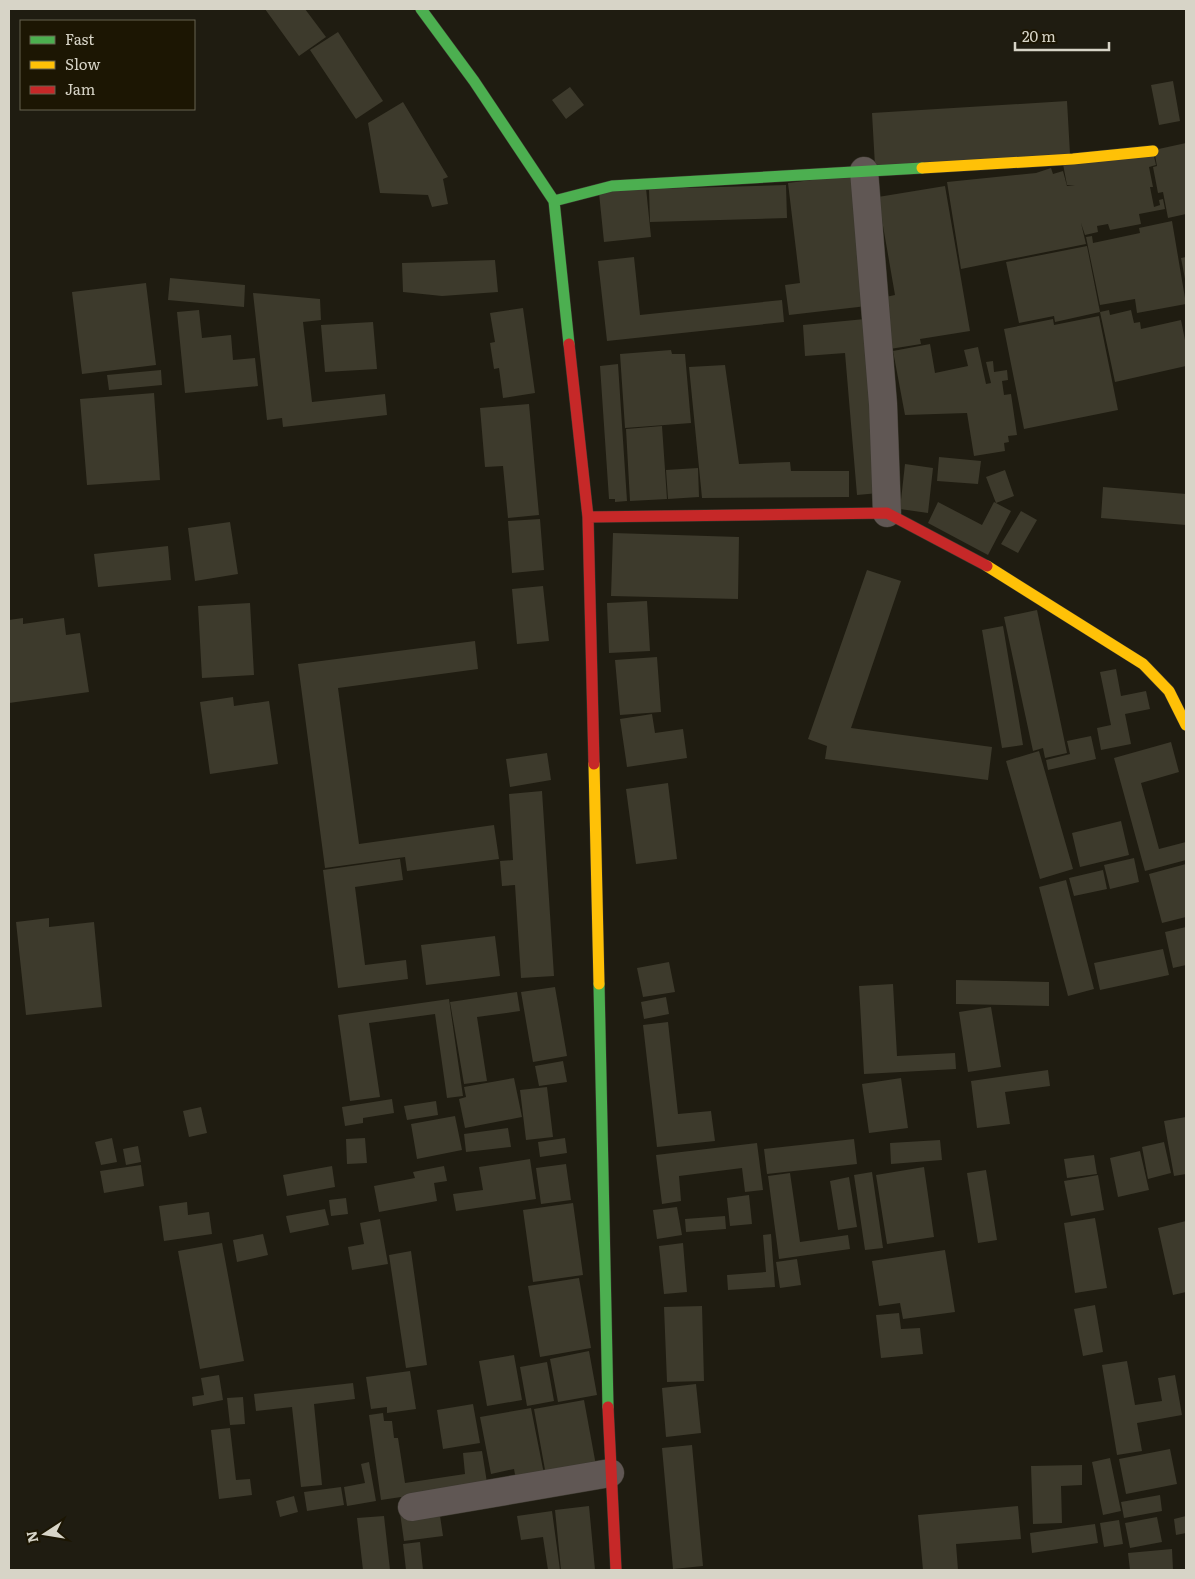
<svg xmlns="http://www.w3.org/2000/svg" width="1195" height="1579" viewBox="0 0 1195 1579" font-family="Literata,serif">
<rect width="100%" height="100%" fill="#1f1c11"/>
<path fill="#3d3a2c" d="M265 9H305L326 37 299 56Z
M338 32 383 101 356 119 310 50Z
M1173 81 1180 121 1159 125 1151 85Z
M570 87 584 105 566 119 552 100Z
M1067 101 1070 154 875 166 872 113Z
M403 102 448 177 443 179 448 204 432 207 428 195 380 193 368 123Z
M1186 143V214L1168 218 1163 192 1158 193 1153 167 1157 166 1154 150Z
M1153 152 1156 165 1149 167 1153 187H1150L1154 207 1160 205 1159 200 1163 199 1165 209 1139 214 1141 224 1110 230 1108 224 1097 226 1098 232 1085 235 1081 223 1086 244 961 269 947 182 1036 173 1051 168 1053 174 1063 171 1067 186 1075 185H1067L1063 164Z
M851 175 867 306 789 315 785 285 800 283 788 183Z
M786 185 787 218 650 222 649 189Z
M945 186 970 331 920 339 921 344 890 349 881 298 895 295 878 197Z
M646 188 651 237 604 242 599 193Z
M1172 221 1186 304 1137 313 1135 299 1100 305 1086 237 1092 236 1093 243 1140 233 1139 228Z
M1087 246 1100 312 1109 310 1110 315 1131 310 1134 323 1140 322 1141 329 1181 320 1186 345V366L1115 382 1100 312 1055 322 1054 316 1019 323 1006 262Z
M634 257 640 315 782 300 784 322 607 341 598 261Z
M1186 257V279H1185L1181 258Z
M495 260 498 292 442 296 403 292 402 263Z
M170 278 245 285 244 307 168 300Z
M146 283 156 365 82 374 72 292Z
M253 293 320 299 321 320 303 322 312 402 385 394 387 415 283 427 282 418 267 420Z
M523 308 535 393 503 398 499 368 494 369 490 343 495 342 490 313Z
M199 310 202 338 231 335 233 360 255 358 258 386 185 393 177 312Z
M1099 316 1118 410 1024 429 1004 329 1053 319 1054 325Z
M865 319 879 493 857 495 845 353 805 356 803 325Z
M373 322 377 369 325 372 321 325Z
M930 344 935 373 968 366 964 350 978 347 986 384 991 383 986 362 993 361 994 372 1007 370 1008 380 1002 381 1004 395 1011 394 1017 435 1008 436 1009 442 1004 443 1005 451 974 456 967 413 905 415 893 351Z
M671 350 672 354H685L691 423 625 428 620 354Z
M618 364 627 501 615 502V499H609L600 366Z
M725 365 739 464 790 462 791 471H849V497L702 498 689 367Z
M161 370 162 385 109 390 107 375Z
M154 393 160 480 87 485 80 399Z
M529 404 539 515 508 518 503 466 485 467 480 408Z
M662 426 667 499 630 501 626 429Z
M939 457 981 461 978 484 937 481Z
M905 464 933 468 928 513 900 509Z
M698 468 699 497 668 499 666 470Z
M1005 470 1014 496 996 503 986 477Z
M1103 487 1186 494V525L1101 518Z
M938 502 982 525 994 502 1011 511 988 555 928 523Z
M1021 511 1037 520 1018 553 1001 544Z
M540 519 544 570 512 573 508 521Z
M230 522 238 574 195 581 188 528Z
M613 533 739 537 738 599 611 596Z
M168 546 171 580 98 587 94 554Z
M867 570 901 581 851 728 992 747 988 780 825 759 827 746 808 739Z
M543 586 549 641 517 644 512 589Z
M647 601 650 651 609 653 607 603Z
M250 603 254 675 202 678 198 606Z
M1037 610 1067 753 1045 758 1043 748 1033 751 1004 617Z
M23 618V624L64 618 66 635 80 633 89 692 9 703V620Z
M1003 626 1023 745 1002 748 982 630Z
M475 641 478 669 338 688 359 844 494 825 499 859 407 871 405 857 325 868 298 664Z
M657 657 661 712 620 715 615 660Z
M1116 669 1121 696 1146 691 1150 709 1125 714 1131 744 1101 750 1097 728 1111 725 1100 672Z
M233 697 234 706 269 701 278 764 210 774 200 702Z
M652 714 655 733 683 729 687 758 627 767 620 719Z
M1091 736 1096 759 1048 770 1046 760 1070 754 1067 741Z
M1171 742 1179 772 1141 783 1159 849 1186 842V860L1145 871 1114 758Z
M1039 751 1073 869 1040 879 1006 761Z
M547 753 551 780 510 787 506 759Z
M668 783 677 859 636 864 626 789Z
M542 791 554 976 521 978 515 885 502 886 500 861 513 860 509 794Z
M1121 821 1129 855 1080 867 1072 833Z
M1134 858 1139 882 1110 889 1104 865Z
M400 859 403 880 355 887 365 965 406 960 408 979 338 988 323 870Z
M1186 864V917L1162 923 1149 874Z
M1103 870 1107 889 1074 896 1069 878Z
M1066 880 1094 989 1068 996 1039 887Z
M49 918V927L94 922 102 1007 26 1015 16 922Z
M1186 927V965L1173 968 1165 932Z
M495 936 500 976 426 985 421 945Z
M1163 949 1169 975 1100 990 1094 963Z
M669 962 675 992 643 997 637 968Z
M956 980 1049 982V1006L956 1004Z
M893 984 897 1056 955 1053 956 1069 864 1074 859 986Z
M555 987 567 1056 533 1062 521 992Z
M517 992 520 1011 477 1017 487 1081 464 1084 450 1002Z
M666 997 669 1014 644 1019 641 1002Z
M449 999 463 1096 447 1098 435 1014 369 1023 380 1097 350 1101 338 1015Z
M991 1007 1001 1067 968 1072 959 1012Z
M668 1022 678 1114 711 1111 715 1141 657 1147 643 1025Z
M563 1061 567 1082 539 1086 535 1066Z
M1048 1070 1050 1086 1005 1092 1010 1124 977 1128 971 1081Z
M514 1078 522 1117 465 1128 459 1099 466 1097 464 1087Z
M901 1078 908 1128 869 1133 862 1084Z
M547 1087 553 1137 526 1140 520 1090Z
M392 1099 394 1113 363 1118V1123L345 1126 342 1107Z
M436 1101 438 1115 407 1120 404 1106Z
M201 1107 207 1133 189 1137 183 1111Z
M455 1116 462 1150 417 1159 411 1124Z
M1186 1117V1174L1174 1176 1164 1121Z
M508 1128 511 1147 466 1152 464 1134Z
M112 1138 117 1162 101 1165 95 1142Z
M365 1138 367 1163 347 1164 346 1139Z
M565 1138 567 1153 540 1157 538 1142Z
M854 1139 857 1164 767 1174 764 1149Z
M940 1140 942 1160 891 1164 890 1143Z
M1164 1142 1171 1173 1148 1179 1142 1147Z
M757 1143 763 1190 745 1192 742 1168 679 1176 681 1201 662 1204 656 1155Z
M138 1146 141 1162 126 1165 123 1149Z
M1140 1151 1149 1190 1118 1197 1110 1158Z
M1094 1155 1097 1174 1067 1178 1064 1159Z
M530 1159 536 1199 456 1211 453 1194 483 1190 479 1167Z
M566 1164 571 1200 541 1204 536 1168Z
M141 1165 144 1186 104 1193 100 1171Z
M332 1166 335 1187 287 1196 283 1175Z
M444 1166 447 1181 434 1183 437 1201 379 1212 374 1186 415 1178 413 1172Z
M924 1167 934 1237 887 1244 876 1175Z
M986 1170 997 1240 978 1243 967 1173Z
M872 1172 883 1248 865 1250 854 1175Z
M790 1173 800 1242 848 1235 850 1249 779 1259 768 1176Z
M1098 1175 1104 1210 1071 1216 1064 1181Z
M849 1177 857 1227 838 1230 830 1181Z
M749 1195 752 1224 730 1226 727 1198Z
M346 1198 348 1214 331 1216 329 1200Z
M187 1202 188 1215 209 1212 212 1234 164 1241 159 1206Z
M573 1203 583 1275 533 1282 523 1210Z
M677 1207 682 1235 657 1239 653 1210Z
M325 1209 329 1225 290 1233 286 1216Z
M725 1216 726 1229 686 1232 685 1219Z
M1095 1218 1107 1288 1075 1293 1064 1223Z
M380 1219 388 1264 352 1270 348 1247 364 1244 360 1223Z
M1186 1221V1292L1173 1295 1158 1228Z
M263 1234 268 1255 237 1262 233 1240Z
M771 1234 775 1287 728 1290 727 1275 766 1272 763 1235Z
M222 1243 244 1361 200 1369 178 1251Z
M683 1243 687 1292 664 1294 659 1246Z
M945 1250 955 1312 903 1319 900 1303 879 1306 872 1261Z
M411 1251 427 1365 406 1368 389 1255Z
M797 1259 801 1285 780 1288 776 1262Z
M579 1278 591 1348 540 1357 528 1286Z
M1095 1305 1103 1352 1083 1356 1074 1309Z
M702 1306 704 1381 667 1382 664 1307Z
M899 1313 901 1329 920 1328 923 1354 881 1358 876 1315Z
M589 1351 597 1395 558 1402 550 1359Z
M514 1355 522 1400 487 1406 479 1361Z
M1127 1361 1135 1405 1162 1401 1158 1378 1175 1375 1182 1415 1137 1423 1142 1451 1117 1455 1102 1365Z
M547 1362 554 1401 527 1406 520 1367Z
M410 1371 416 1409 387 1413V1407L371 1409 366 1377Z
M219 1375 223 1400 193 1406 192 1397 204 1395 201 1378Z
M353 1383 355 1399 314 1404 322 1485 301 1487 292 1407 256 1411 254 1394Z
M696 1384 701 1433 666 1437 662 1388Z
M243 1397 245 1424 230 1425 227 1398Z
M584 1400 597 1471 547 1481 534 1409Z
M473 1404 480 1443 443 1449 437 1410Z
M531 1408 544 1474 516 1480 514 1469 491 1474 480 1417Z
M383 1413 384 1421H392L394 1438H398L405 1483 465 1474 463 1453 482 1451 488 1489 402 1501 401 1497 381 1500 369 1415Z
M230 1428 236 1480 250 1479 252 1495 219 1499 211 1430Z
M692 1445 703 1566 673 1569 662 1448Z
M1170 1449 1177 1484 1126 1494 1119 1459Z
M1110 1458 1121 1511 1103 1515 1092 1462Z
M369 1462 376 1501 347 1506 344 1487 365 1483 361 1464Z
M1082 1465V1485L1061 1486 1062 1523 1033 1524 1031 1466Z
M341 1487 344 1505 307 1511 304 1492Z
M1160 1495 1162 1511 1124 1518 1121 1502Z
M294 1496 298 1512 280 1517 276 1501Z
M589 1506 595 1570H561L555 1510Z
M1018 1506 1021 1539 956 1544 958 1570H923L918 1515Z
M439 1509 443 1536 404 1541 400 1513Z
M552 1511 560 1570H548L543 1537 521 1540 517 1516Z
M384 1516 390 1570H363L357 1518Z
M1186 1516V1533L1176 1535 1174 1519Z
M1157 1517 1162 1542 1130 1548 1125 1523Z
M1119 1520 1123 1544 1104 1547 1100 1523Z
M1095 1524 1098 1543 1032 1553 1030 1533Z
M420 1542 423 1570H406L403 1544Z
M1172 1549 1173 1570H1130L1128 1553Z"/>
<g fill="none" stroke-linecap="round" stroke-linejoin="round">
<g stroke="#3c392f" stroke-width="29">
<path id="street" d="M864 171 883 404 887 513
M412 1507 610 1473"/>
</g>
<g stroke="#3c392f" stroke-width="12">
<path id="fast" d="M421 9 474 81 554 201 569 344
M554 201 612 186 922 168
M599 984 608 1407"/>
</g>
<g stroke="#3c392f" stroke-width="12">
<path id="slow" d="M922 168 1073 159 1153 151
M987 566 1143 664 1169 691 1186 725
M594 764 599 984"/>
</g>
<g stroke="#3c392f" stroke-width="12">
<path id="jam" d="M569 344 588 517 594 764
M588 517 887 513 987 566
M608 1407 616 1570"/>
</g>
<use href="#street" stroke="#605754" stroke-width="28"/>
<use href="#fast" stroke="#4caf50" stroke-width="11"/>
<use href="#slow" stroke="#ffc107" stroke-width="11"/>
<use href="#jam" stroke="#c62828" stroke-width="11"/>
</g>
<rect width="1195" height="1579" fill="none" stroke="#d7d4c7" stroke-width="20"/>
<rect x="20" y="20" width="175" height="90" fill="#1c1603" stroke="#676251"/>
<rect x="30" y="36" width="25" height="8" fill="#4caf50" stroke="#676251"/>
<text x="65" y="45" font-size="15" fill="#d7d4c7">Fast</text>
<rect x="30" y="61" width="25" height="8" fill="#ffc107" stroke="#676251"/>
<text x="65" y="70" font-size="15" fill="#d7d4c7">Slow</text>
<rect x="30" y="86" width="25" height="8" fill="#c62828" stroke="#676251"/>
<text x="65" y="95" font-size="15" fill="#d7d4c7">Jam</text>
<g transform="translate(45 1534) rotate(258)" stroke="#1c1603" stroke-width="4" paint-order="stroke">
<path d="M0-4L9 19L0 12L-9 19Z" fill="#d7d4c7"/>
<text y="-8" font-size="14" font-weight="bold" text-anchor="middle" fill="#d7d4c7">N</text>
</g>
<path d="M1015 42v8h94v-8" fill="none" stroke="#d7d4c7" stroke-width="2.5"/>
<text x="1022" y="42" font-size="15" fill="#d7d4c7" stroke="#1c1603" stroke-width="4" paint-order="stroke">20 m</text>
</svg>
